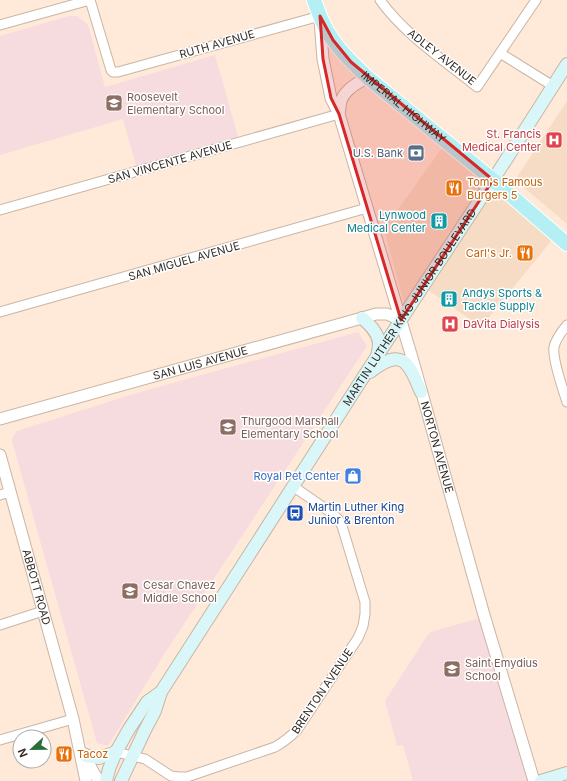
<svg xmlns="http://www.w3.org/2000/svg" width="567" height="781" viewBox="0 0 567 781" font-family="Inter,sans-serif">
<rect width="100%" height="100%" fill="#ffe9d8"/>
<path fill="#f7dcc5" d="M567 101V224L515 180Z
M442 148 552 240 481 327 418 283 404 303 384 229Z"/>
<path fill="#f7dcdf" d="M69 16H77L88 25 105 87 215 55 239 140 137 169 123 119 0 155V36Z
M358 332 367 346 163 656 108 746 97 743 12 441 14 435 17 431 133 394Z
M483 617 533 781H413L403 745 397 746 385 701 427 636 431 632Z"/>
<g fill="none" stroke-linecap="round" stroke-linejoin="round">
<g stroke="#c9b5a4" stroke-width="11">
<path id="minor" d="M90 0 111 70 113 72H118L320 16
M380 0C404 34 445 61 477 87L536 0
M0 25 90 0
M500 53 553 86
M0 210 339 114
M0 312 367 208
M567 325C562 331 556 338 554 347 552 358 563 390 567 402
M0 495 10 492
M0 625 43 611
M0 740 73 719
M116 752 145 759 171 776 179 777H187L275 747C284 742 290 737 297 730L358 638 363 626 365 614V602L342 526 339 520 333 514 294 487"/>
</g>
<g stroke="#c9b5a4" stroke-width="13">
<g id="tertiary">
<path id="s1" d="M320 20 323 59 331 98 339 114 413 361 484 615 534 781"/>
<path d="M339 114C340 110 340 105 341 101 345 89 358 83 367 77"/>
<path id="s2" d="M0 419 362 318 376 314H387L401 320"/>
<path id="s3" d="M0 455 73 719 86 781"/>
<path d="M85 754 92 770 99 781"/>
</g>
</g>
<g stroke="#c9b5a4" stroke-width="14">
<g id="secondary">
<path d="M362 318C369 324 378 332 379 343 379 347 378 352 377 356"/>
<path d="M370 372C402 347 408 361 421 392"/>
<path d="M86 756 99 758 116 752"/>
<path d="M106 781 109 769 116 752 129 729 147 702 161 692"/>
<path id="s4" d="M121 781 145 730 155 711 161 692 364 376 493 180 567 64"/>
<path d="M541 781 567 773"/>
</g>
</g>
<g stroke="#fff" stroke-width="16">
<g id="primary">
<path id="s5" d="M314 0C319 14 324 28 333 40 342 54 355 65 367 77L493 180 567 244"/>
</g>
</g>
<use href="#minor" stroke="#fff" stroke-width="9"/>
<use href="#tertiary" stroke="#fff" stroke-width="11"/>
<use href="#secondary" stroke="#d9f7f9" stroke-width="12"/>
<use href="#primary" stroke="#b3eff3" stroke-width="14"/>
</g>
<path fill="#d62828" fill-opacity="0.2" stroke="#d62828" stroke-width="3" stroke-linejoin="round" d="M320 16 333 40 351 62 493 180 401 320 339 114 331 98 323 59Z"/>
<defs>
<g id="school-square" transform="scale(0.9)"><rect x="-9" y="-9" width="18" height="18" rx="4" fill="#8d6e63" stroke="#fff"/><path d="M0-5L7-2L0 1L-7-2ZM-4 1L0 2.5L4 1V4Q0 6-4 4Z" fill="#fff"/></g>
<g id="hospital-square" transform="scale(0.9)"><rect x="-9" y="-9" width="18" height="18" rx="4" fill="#e0444e" stroke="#fff"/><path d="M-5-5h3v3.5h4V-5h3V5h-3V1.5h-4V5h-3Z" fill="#fff"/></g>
<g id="bank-square" transform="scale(0.9)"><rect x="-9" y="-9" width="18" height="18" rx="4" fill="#5c6f8a" stroke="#fff"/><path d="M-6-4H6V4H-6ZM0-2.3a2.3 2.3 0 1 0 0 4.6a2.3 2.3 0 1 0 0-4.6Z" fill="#fff"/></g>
<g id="restaurant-square" transform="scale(0.9)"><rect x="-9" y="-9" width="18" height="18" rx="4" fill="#e8710a" stroke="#fff"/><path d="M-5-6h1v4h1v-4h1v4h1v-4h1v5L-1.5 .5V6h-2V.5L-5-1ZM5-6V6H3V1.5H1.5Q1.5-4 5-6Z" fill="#fff"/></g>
<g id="building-square" transform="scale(0.9)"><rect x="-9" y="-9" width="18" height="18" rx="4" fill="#0f9aa8" stroke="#fff"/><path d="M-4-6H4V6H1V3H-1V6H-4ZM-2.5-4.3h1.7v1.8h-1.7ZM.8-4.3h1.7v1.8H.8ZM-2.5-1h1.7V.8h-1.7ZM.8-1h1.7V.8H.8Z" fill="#fff"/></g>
<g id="shop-square" transform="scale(0.9)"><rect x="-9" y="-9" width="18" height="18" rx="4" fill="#3f7fe0" stroke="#fff"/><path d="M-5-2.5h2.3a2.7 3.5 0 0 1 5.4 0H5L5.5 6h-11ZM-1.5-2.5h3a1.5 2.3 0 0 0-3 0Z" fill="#fff"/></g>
<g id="bus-square" transform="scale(0.9)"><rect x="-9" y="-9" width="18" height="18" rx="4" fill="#1a4fb4" stroke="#fff"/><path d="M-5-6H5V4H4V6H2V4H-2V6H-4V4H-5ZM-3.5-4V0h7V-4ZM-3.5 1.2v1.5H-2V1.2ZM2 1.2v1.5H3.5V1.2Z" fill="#fff"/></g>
</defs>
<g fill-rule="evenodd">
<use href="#school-square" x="114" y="103"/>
<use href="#hospital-square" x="554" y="140"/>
<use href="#bank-square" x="416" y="153"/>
<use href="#restaurant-square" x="454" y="188"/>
<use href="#building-square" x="439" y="221"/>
<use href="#restaurant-square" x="525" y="253"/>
<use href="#building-square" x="449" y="299"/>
<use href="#hospital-square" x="450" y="324"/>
<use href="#school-square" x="228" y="427"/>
<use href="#shop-square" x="353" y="476"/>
<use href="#bus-square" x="295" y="513"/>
<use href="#school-square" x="130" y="591"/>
<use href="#school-square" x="452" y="669"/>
<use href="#restaurant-square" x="64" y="754"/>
</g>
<g text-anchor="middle" stroke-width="3" stroke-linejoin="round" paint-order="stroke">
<g font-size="11" fill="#332b25" stroke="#fff">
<text transform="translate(217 44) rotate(-16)" y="4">RUTH AVENUE</text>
<text transform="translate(442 57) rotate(38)" y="4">ADLEY AVENUE</text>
<text dy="4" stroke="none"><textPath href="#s5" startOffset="142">IMPERIAL HIGHWAY</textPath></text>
<text transform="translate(170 162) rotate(-16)" y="4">SAN VINCENTE AVENUE</text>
<text transform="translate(184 261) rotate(-16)" y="4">SAN MIGUEL AVENUE</text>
<text dy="4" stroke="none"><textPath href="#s4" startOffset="556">MARTIN LUTHER KING JUNIOR BOULEVARD</textPath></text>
<text dy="4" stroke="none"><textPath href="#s2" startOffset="208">SAN LUIS AVENUE</textPath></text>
<text dy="4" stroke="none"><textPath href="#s1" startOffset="444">NORTON AVENUE</textPath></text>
<text dy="4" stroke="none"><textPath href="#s3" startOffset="137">ABBOTT ROAD</textPath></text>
<text transform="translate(322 691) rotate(-56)" y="4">BRENTON AVENUE</text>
</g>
<g font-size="11" fill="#785e54" stroke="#fff" text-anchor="start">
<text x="127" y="101">Roosevelt<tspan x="127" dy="13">Elementary School</tspan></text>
<text x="241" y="425">Thurgood Marshall<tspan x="241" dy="13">Elementary School</tspan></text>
<text x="143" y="589">Cesar Chavez<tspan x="143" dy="13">Middle School</tspan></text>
<text x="465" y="667">Saint Emydius<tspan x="465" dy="13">School</tspan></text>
</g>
<g font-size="11" fill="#be3a42" stroke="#fff" text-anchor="end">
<text x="541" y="138">St. Francis<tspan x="541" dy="13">Medical Center</tspan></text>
<text x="463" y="328" text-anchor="start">DaVita Dialysis</text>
</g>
<g font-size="11" fill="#4e5e75" stroke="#fff" text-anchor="end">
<text x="403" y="157">U.S. Bank</text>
</g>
<g font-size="11" fill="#c56008" stroke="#fff" text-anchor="start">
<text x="467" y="186">Tom's Famous<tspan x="467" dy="13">Burgers 5</tspan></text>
<text x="512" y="257" text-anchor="end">Carl's Jr.</text>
<text x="77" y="758">Tacoz</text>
</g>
<g font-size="11" fill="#0d838f" stroke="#fff" text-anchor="end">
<text x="426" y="219">Lynwood<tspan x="426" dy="13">Medical Center</tspan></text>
<text x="462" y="297" text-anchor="start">Andys Sports &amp;<tspan x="462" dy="13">Tackle Supply</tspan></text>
</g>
<g font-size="11" fill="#366cbe" stroke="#fff" text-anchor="end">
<text x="340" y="480">Royal Pet Center</text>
</g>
<g font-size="11" fill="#164399" stroke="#fff" text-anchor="start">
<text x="308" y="511">Martin Luther King<tspan x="308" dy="13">Junior &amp; Brenton</tspan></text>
</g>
</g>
<g transform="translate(32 749) rotate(248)"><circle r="19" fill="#ffffff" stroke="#adaaa8"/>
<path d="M0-3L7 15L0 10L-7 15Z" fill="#286f3b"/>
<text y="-6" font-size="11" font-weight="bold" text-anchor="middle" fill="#332b25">N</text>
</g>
</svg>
